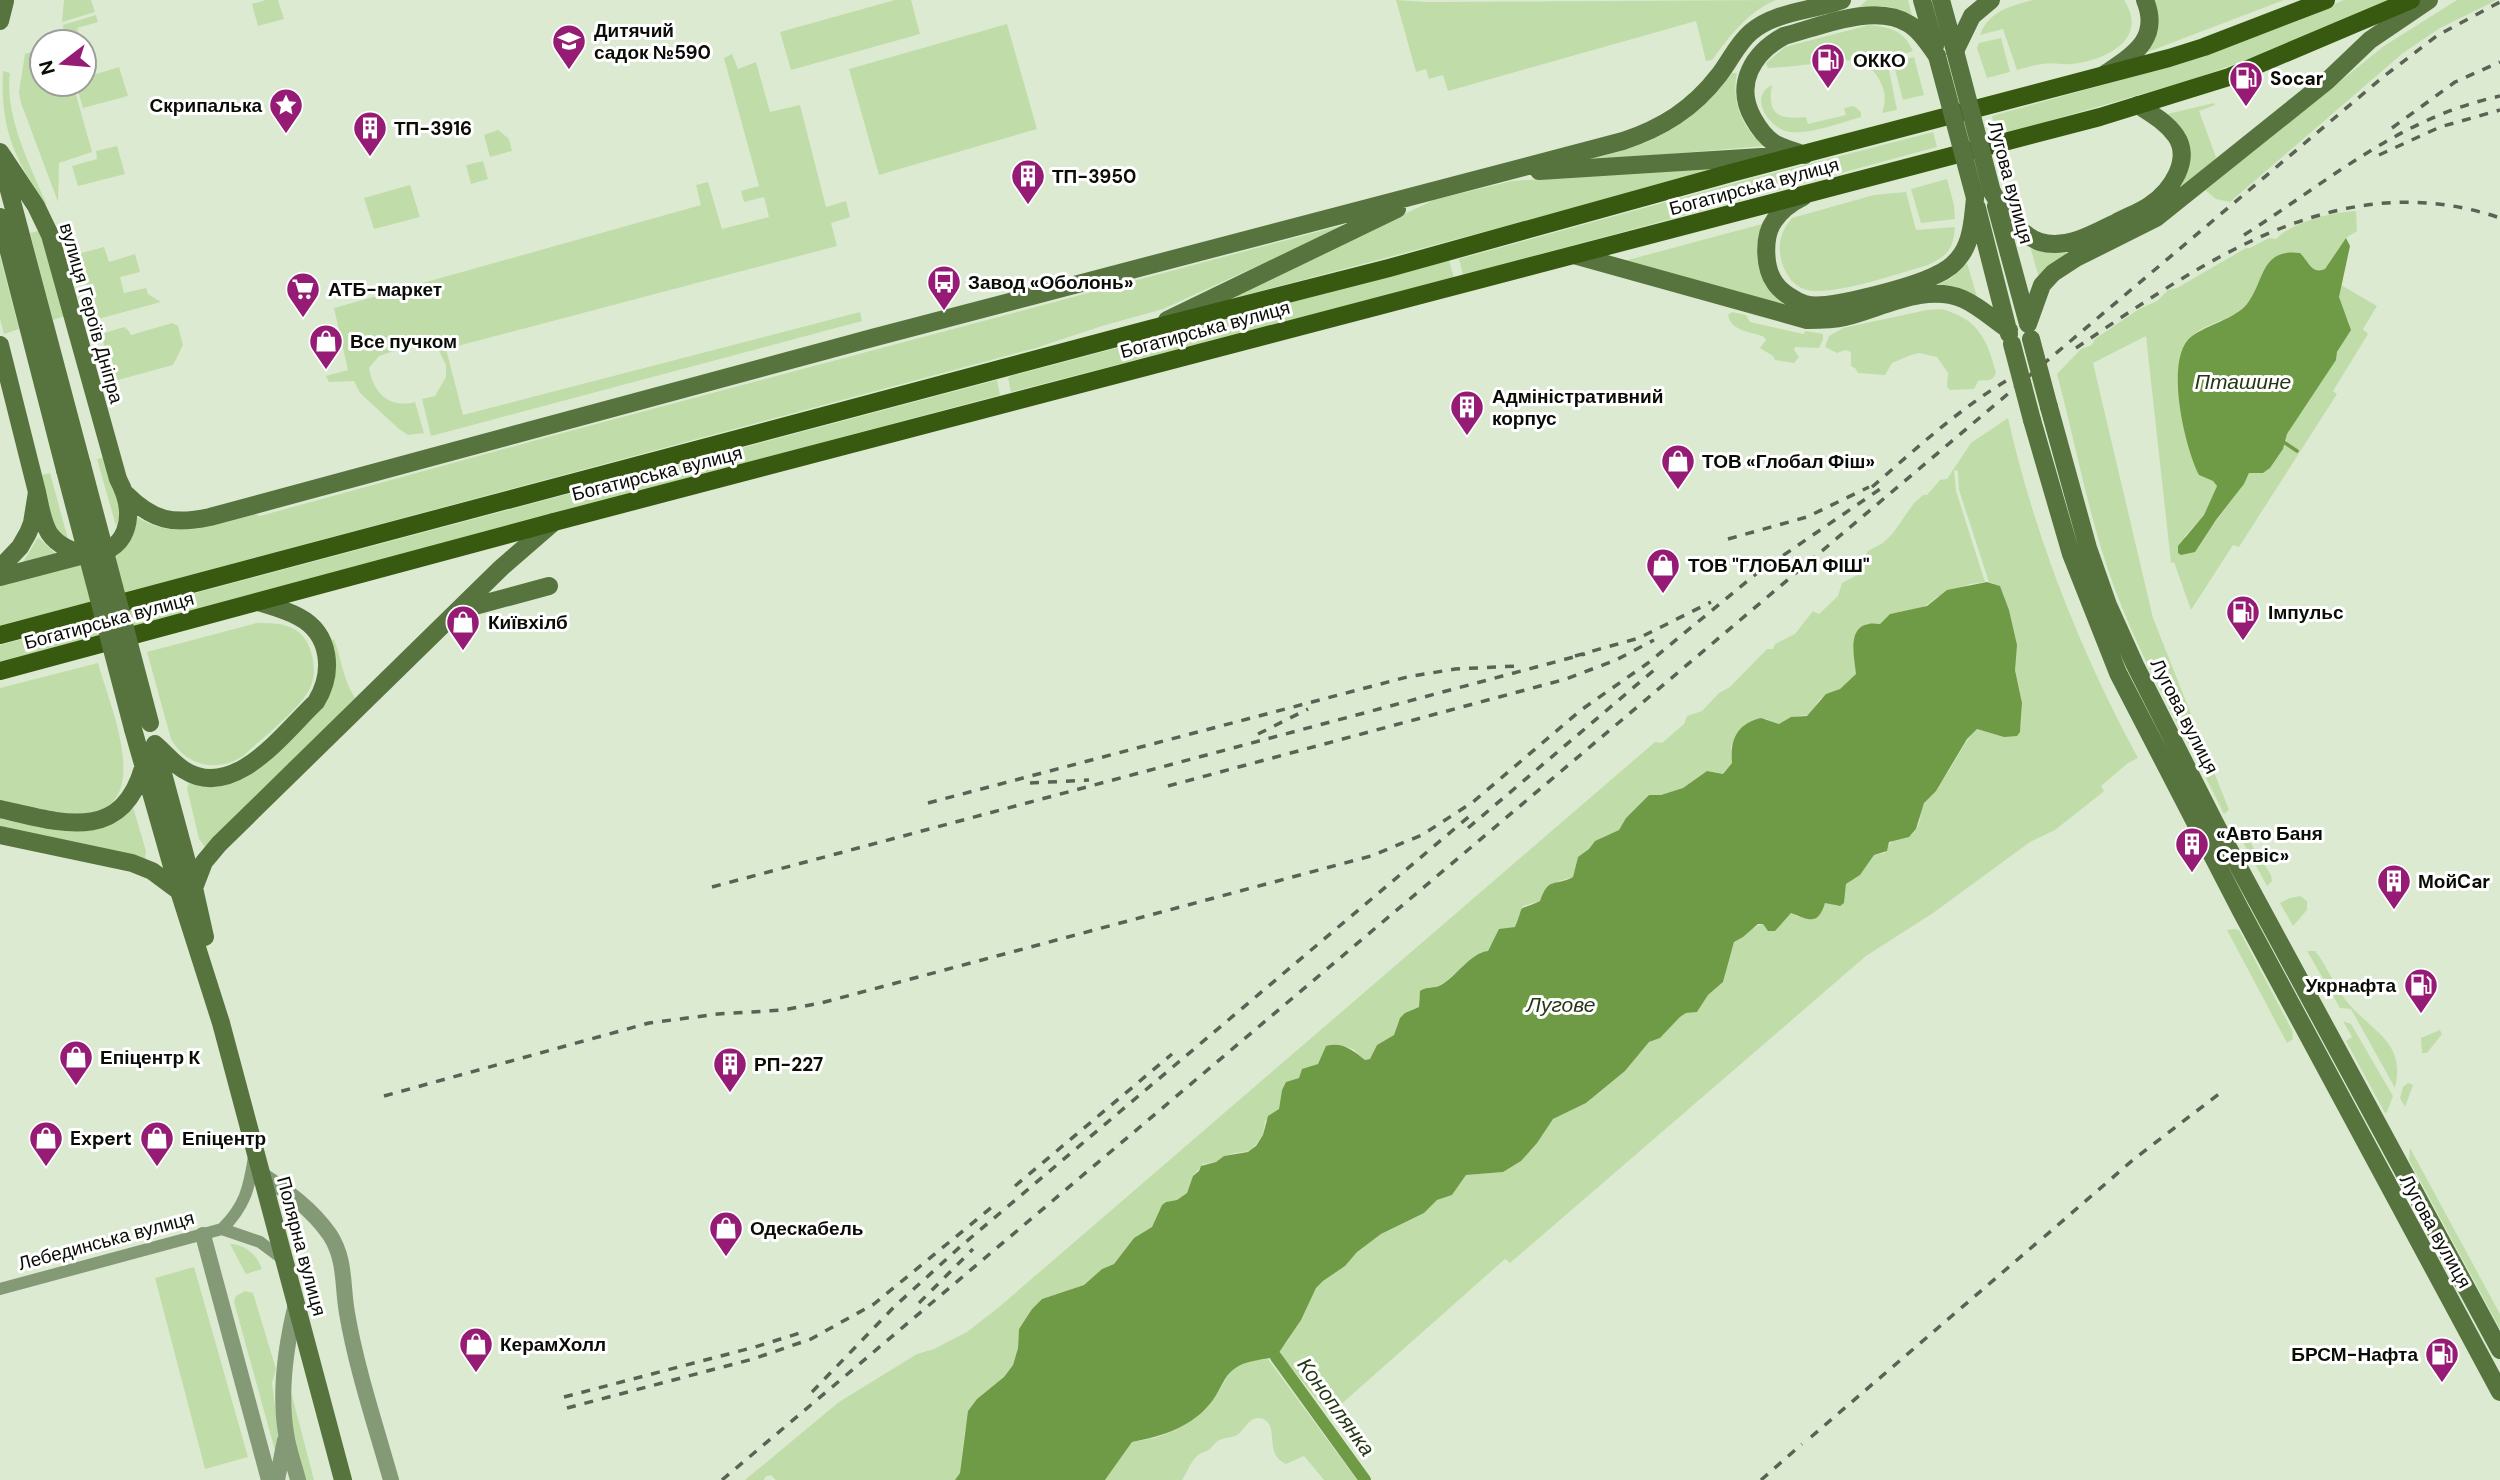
<svg xmlns="http://www.w3.org/2000/svg" width="2500" height="1480" viewBox="0 0 2500 1480" font-family="'DM Sans',sans-serif">
<rect width="100%" height="100%" fill="#dcead2"/>
<path fill="#c0dda9" d="M64 0H91L95 12 62 22Z
M266 0H278L284 19 258 26 252 4Z
M895 0H911L920 34 791 70 780 32Z
M1396 0 1428 2 1776 0C1747 12 1730 36 1712 60L1706 61 1696 21 1448 91 1443 75 1429 79 1426 69 1416 72Z
M1867 0H1908L1912 15C1894 5 1879 5 1859 7Z
M2033 0H2124C2150 40 2104 61 2071 64 2062 65 2052 62 2043 64 2034 65 2025 68 2017 70L2003 29 1980 35C1989 11 2010 6 2033 0Z
M2151 0H2284L2145 53Z
M2344 0H2393L2281 47 2194 79 1997 136 1992 116 2188 61 2275 29Z
M2457 0H2497L2440 28 2403 53 2230 202 2216 199 2205 190 2384 46Z
M96 15 98 22 77 28 81 42H64L63 25Z
M1007 24 1037 129 879 175 849 69Z
M1869 25C1891 27 1904 31 1913 51L1887 60 1897 110 1882 113C1886 101 1886 93 1880 81 1867 53 1837 60 1812 64 1797 66 1782 67 1768 68L1766 63 1785 47Z
M2001 38 2010 72 1987 78 1977 48 1979 43Z
M42 48V84H73L92 152 59 163 58 202 21 103 19 92 25 54Z
M84 54 90 76 119 67 128 96 83 108 76 84H84Z
M732 54 738 69 756 62 770 112 800 105 826 207 846 201 850 217 831 223 837 246 446 349 463 415 860 312 862 321 431 436 422 399 435 396 446 377V365L439 351 428 343 416 344 379 356 369 368C373 392 389 409 415 402L424 433 408 435 399 429 360 393 354 381 329 382 326 376 348 370 334 308 701 205 696 185 708 182 722 229 769 217 764 197 744 202 741 191 759 186 724 58Z
M1914 57 1924 95 1903 100 1893 62Z
M3 71 10 73C4 116 31 167 47 206 15 160 0 130 3 71Z
M1732 73H1737C1731 101 1742 128 1764 146L1595 160V158C1655 144 1695 123 1732 73Z
M1772 85C1767 114 1778 120 1806 117L1808 124 1846 115 1844 108 1854 106 1861 112V117C1839 123 1813 134 1790 132 1770 130 1747 97 1772 85Z
M2214 103 2215 105 2199 111 2216 157 2205 172 2178 193 2189 166 2163 115Z
M498 130 509 139 512 151 490 157 484 135Z
M1933 132 1937 147 1463 275 1459 259 1735 183Z
M117 146 125 174 78 186 72 166 97 159 96 151Z
M483 161 488 179 471 184 466 165Z
M1729 167 1215 303 1434 200 1512 181Z
M1947 179 1954 205 1955 219 1921 223 1911 189Z
M410 185 420 217 374 229 364 198Z
M1906 192 1916 230 1955 227C1953 249 1949 255 1928 265 1900 273 1833 296 1807 290 1794 287 1786 275 1782 263 1777 246 1780 232 1792 218L1874 195Z
M2356 211 2357 231 2346 238 2325 269C2311 275 2308 260 2300 253 2261 249 2265 282 2247 304 2234 320 2207 322 2192 336 2165 361 2185 445 2199 475L2213 481 2217 486 2204 515 2184 537 2203 538 2244 484 2249 473H2263L2270 468 2283 449 2287 434 2336 360 2337 352 2344 341 2349 322C2343 311 2335 298 2341 285L2377 306 2363 329 2368 334 2333 391 2337 394 2239 547 2233 545 2191 610 2174 562 2171 563 2146 336 2093 363 2153 618 2229 810 2224 814C2187 738 2142 664 2113 584 2088 515 2076 445 2057 374L2081 349 2092 345 2095 339 2139 309 2157 301 2168 290 2177 288 2246 248H2250L2269 238 2276 239C2294 221 2330 213 2356 211Z
M1351 223 1163 309 1102 326 1036 348 0 626V583L132 533 137 517C176 542 215 525 255 514L260 516 555 435Z
M1762 224C1755 243 1758 268 1768 287 1773 297 1784 304 1793 310L1624 261Z
M42 230 68 315 53 320 30 233Z
M2029 243 2056 252 2072 254 2040 281Z
M104 247 109 262 135 254 140 272 120 277 124 293 146 288 148 294 161 302 98 319 95 317 78 254Z
M0 256 19 329 4 334 0 319Z
M1449 260 1454 278 1011 392 1008 378 1011 376Z
M1967 263 1978 300 1935 286 1950 279Z
M1942 309C1979 320 1987 339 1996 373 1992 383 1986 379 1978 381L1974 389 1950 390 1947 387 1948 373 1937 357 1919 353 1911 355 1892 363 1885 375 1858 373 1855 368 1851 366V352L1845 350 1837 353 1825 347 1829 336 1843 328 1927 310Z
M1732 312 1746 315 1750 322 1803 334 1806 331 1823 334V339L1819 348 1795 347 1794 350 1799 357 1794 363 1775 360 1773 356 1760 348 1766 340 1764 337C1751 331 1731 332 1728 315Z
M172 323 178 326 183 345 173 365 114 381 101 334 124 327 128 330 131 335Z
M997 380 1000 395 0 662V645Z
M2008 418C2035 537 2080 651 2138 758L2128 763 2101 786 2104 791 2098 796 2055 830 2030 842 1933 913 1866 956 1510 1263 1505 1259 1329 1415 1279 1352 1289 1339 1316 1288 1323 1281 1345 1266 1356 1252 1381 1234 1424 1213 1437 1200 1452 1195 1466 1175 1503 1172 1553 1119 1586 1103 1625 1071 1649 1042 1660 1038 1680 1017 1686 1013 1697 1012 1708 995 1723 982 1734 942C1740 938 1758 924 1763 924L1768 931H1775L1791 913 1799 917 1827 902 1836 906 1844 903 1846 884 1860 875 1874 855 1885 853C1895 828 1906 847 1917 828 1921 821 1920 813 1923 806 1927 795 1939 785 1946 775 1957 759 1963 743 1977 729L2004 737 2021 726 2022 703 2014 664 2016 645 2009 610 2000 586 1989 582 1959 490 1958 471 1954 470 1956 491 1985 582 1970 584 1937 597 1924 607 1890 614 1880 624H1867L1856 675 1840 689 1820 699 1809 715 1798 716 1779 724 1766 719 1731 746 1732 763 1723 774 1707 771 1683 788 1661 795H1649L1626 818 1619 830 1595 841 1589 850 1578 857 1573 877 1559 881 1540 901 1523 906 1515 927C1498 930 1495 938 1488 951 1470 953 1457 975 1442 984 1431 991 1429 985 1419 998V1007L1411 1010 1400 1018 1394 1035 1377 1045 1370 1060H1365L1353 1049 1332 1044 1323 1053 1318 1064 1308 1068 1299 1078 1286 1082 1282 1090 1279 1109 1265 1121 1263 1135 1251 1151 1235 1153 1224 1156 1216 1162 1203 1164 1193 1176 1187 1193 1177 1200 1166 1202 1162 1205 1152 1227 1134 1238 1114 1264 1102 1269 1084 1285 1042 1299 1032 1309 1019 1329 1018 1348 1013 1365 1004 1377 977 1399 965 1431 960 1473 956 1480H776L771 1475 765 1477 764 1480H745L839 1402 917 1354 934 1349 967 1332 999 1307 1655 742 1662 743 1684 724 1687 716 1702 711 1719 693 1730 687 1767 649H1773L1775 644 1795 634 1813 611 1819 614 1838 596 1842 583 1859 574 1862 560 1868 551 1883 543 1893 533 1914 503 1923 495H1927L1940 480 1947 479 1971 443Z
M105 457C113 478 127 504 116 526L97 459Z
M50 473 69 543 53 532 42 475Z
M39 538 55 553 23 562 37 539Z
M257 623C277 623 297 623 308 644 314 657 316 673 311 686 303 707 260 740 243 756 217 773 186 766 171 739L147 652Z
M334 639C342 661 343 679 355 698L205 847 199 839 187 788 190 780 215 784 327 696 330 642Z
M98 663C112 714 163 824 63 815 42 813 21 806 0 802V688Z
M133 807 146 851 145 861 0 826V816L122 817Z
M2245 827 2247 831 2245 834 2271 875 2272 881 2267 886 2238 833Z
M2300 896 2307 901V910L2293 926 2280 903 2290 898Z
M2235 929 2239 930 2292 1030 2293 1039 2287 1043 2227 930Z
M2307 951H2315L2319 956C2329 971 2336 989 2348 1003 2372 1032 2406 1041 2395 1088L2351 1009 2340 1008Z
M2343 1021 2351 1024 2393 1096 2387 1112 2385 1113 2346 1041 2352 1037Z
M2440 1030 2442 1034 2427 1053H2422L2421 1038Z
M2408 1083 2413 1085 2405 1107 2400 1098 2403 1087Z
M2410 1148 2500 1314V1329L2409 1160Z
M230 1244C245 1244 257 1255 262 1269L246 1274Z
M194 1267 248 1457 205 1469 155 1278Z
M245 1291 253 1293 276 1369 272 1383 279 1436 277 1458 234 1302 236 1296Z
M1268 1359 1357 1480H1324L1304 1456 1286 1464C1263 1454 1280 1426 1263 1419 1250 1414 1245 1430 1237 1435 1232 1438 1227 1437 1222 1439 1216 1441 1214 1445 1210 1449 1205 1453 1200 1452 1196 1457 1190 1463 1187 1473 1182 1480H1105L1132 1442 1155 1438 1176 1430 1214 1399 1232 1369 1247 1361Z
M291 1392 314 1480H303L291 1435Z"/>
<path fill="#6f9b46" d="M2346 238 2350 246 2339 297 2351 330 2337 352 2336 360 2287 434 2283 449 2270 468 2263 473H2249L2244 484 2216 520 2195 552 2181 555 2178 553V546L2204 515 2217 486 2213 481 2199 475C2185 448 2163 357 2192 336 2207 325 2236 318 2247 304 2265 281 2260 248 2300 253 2308 260 2311 275 2325 269Z
M1987 582 2000 586 2009 610 2017 645 2015 670 2022 703 2020 732 2017 736 2004 737 1977 729 1967 739 1936 791 1924 803 1916 829 1909 837 1889 842 1887 851 1874 855 1860 875 1846 884 1844 903 1840 906 1825 903C1818 926 1809 920 1791 913L1775 931H1768L1763 924H1758L1743 937 1734 942 1723 982 1708 995 1697 1012 1686 1013 1680 1017 1660 1038 1649 1042 1625 1071 1586 1103 1553 1119 1537 1143 1521 1161 1503 1172 1466 1175 1452 1195 1437 1200 1424 1213 1381 1234 1357 1252 1345 1266 1323 1281 1316 1288 1301 1320 1276 1357C1262 1360 1246 1360 1234 1369 1224 1376 1220 1391 1213 1400 1193 1427 1163 1436 1132 1442L1105 1480H955L960 1473 968 1411 977 1399 1004 1377 1013 1365 1018 1348 1019 1329 1032 1309 1042 1299 1084 1285 1102 1269 1114 1264 1134 1238 1152 1227 1162 1205 1166 1202 1177 1200 1187 1193 1193 1176 1199 1171 1201 1166 1216 1162 1224 1156 1248 1152 1256 1146 1263 1135 1268 1116 1279 1109 1282 1090 1286 1082 1299 1078 1302 1069 1318 1064 1326 1046C1342 1041 1354 1051 1365 1060L1370 1059 1377 1045 1394 1035 1400 1018 1405 1013 1419 1007 1420 991C1427 986 1434 989 1441 985 1457 976 1470 953 1488 951L1499 929 1515 927C1526 901 1514 913 1540 901 1549 876 1554 887 1573 877L1578 857 1589 849 1595 841 1619 830 1626 818 1649 795H1661L1683 788 1707 771 1723 774 1732 763C1730 739 1737 724 1761 718L1779 724 1791 717 1807 716 1826 694 1840 689 1856 674C1855 660 1846 627 1869 624 1872 623 1876 624 1880 624L1890 614 1927 606 1947 590Z"/>
<g fill="none" stroke-linecap="round" stroke-linejoin="round">
<path stroke="#6f9b46" stroke-width="3.5" d="M2285 443 2297 451"/>
<path stroke="#6f9b46" stroke-width="12" d="M1276 1357 1365 1480"/>
<path stroke="#849975" stroke-width="12" d="M222 1229 260 1242 284 1260
M0 1289 222 1229C245 1206 249 1189 254 1157"/>
<path stroke="#849975" stroke-width="16" d="M262 1175C288 1192 312 1209 330 1235 346 1260 342 1285 347 1313 356 1367 376 1427 391 1480
M203 1235 269 1480
M296 1304C286 1345 279 1391 286 1433 288 1449 294 1464 298 1480
M277 1480 285 1440"/>
<path stroke="#57743f" stroke-width="18" d="M1922 0 1935 46
M1941 0 1955 51
M0 21 5 1
M1955 51 1972 16 1991 0
M2105 74C2133 55 2161 39 2145 0
M0 152 36 206 50 235 118 479C126 494 132 513 125 531 113 563 66 558 49 533 42 521 40 505 37 492
M1805 155C1795 151 1783 148 1774 143 1765 137 1758 127 1753 118 1734 84 1753 53 1784 36 1819 27 1875 2 1909 24 1921 31 1929 45 1937 56
M2 164 82 465
M1539 171 1777 156
M1992 192C2004 212 2018 234 2040 242 2067 250 2094 233 2117 222 2128 216 2140 212 2150 205 2171 191 2192 160 2176 136 2166 122 2152 114 2138 105
M1803 197C1791 203 1781 210 1774 221 1763 236 1764 268 1775 283 1781 292 1795 301 1805 304 1826 311 1914 286 1936 275 1945 271 1955 264 1961 255 1972 240 1973 217 1975 198
M1996 206 2028 324
M1977 208 2009 334
M0 217 65 470
M1574 255 1807 320C1820 320 1832 320 1845 317 1882 308 1925 283 1963 299 1979 306 1994 320 2009 330
M1167 320 1397 209
M2028 324 2042 285 2053 273 2076 258 2156 218 2327 81 2370 40 2429 0
M0 345 37 492 32 523 28 533 20 547 0 568
M2049 407 2088 548 2108 605 2135 665 2216 825 2500 1350
M2032 420 2071 554 2118 673 2241 911 2500 1392
M126 494C153 521 173 525 210 517L872 338 1623 141C1662 128 1693 109 1719 75 1730 61 1737 44 1751 32 1776 11 1812 11 1842 0
M0 577 84 555
M460 610 549 586
M133 729 179 891 221 1023 343 1480
M155 744 194 888 205 937
M156 745C165 753 174 764 184 770 234 802 284 732 316 702 334 673 331 634 299 617 286 610 271 606 258 602
M0 809C58 822 121 845 143 768
M0 835 132 863 152 871 179 891
M194 888 204 862 219 844 501 568 554 522"/>
<path stroke="#375910" stroke-width="18" d="M0 635 1150 329 1389 268 1731 173 2169 58 2204 47 2326 0
M0 671 554 522 2100 117 2229 77 2411 0"/>
<path stroke="#5a6255" stroke-width="3.5" stroke-dasharray="9 9" stroke-linecap="butt" d="M2392 128 2455 82 2500 62
M2379 155 2440 127 2500 110
M2244 235C2329 181 2399 118 2500 96
M2076 348C2202 263 2340 163 2500 218
M1872 487C1918 447 1964 404 2018 374
M1728 539 1807 517 1869 487
M1575 656 1639 638 1711 602
M1258 734 1308 709
M1030 783 1089 780
M1168 786 1566 679 1616 660 1654 640
M928 803 1407 677 1455 669 1517 666
M1468 828 1660 665
M712 887 1585 654
M384 1096 649 1023 718 1014 783 1010 821 1003 1371 856 1422 835 1473 802 1581 710 1648 663 1756 574 1886 485
M1015 1186 1172 1054
M2044 1237 2134 1159 2224 1090
M919 1303 973 1249
M812 1392 895 1306 961 1246 1472 814
M564 1397 755 1347 803 1332
M567 1408 753 1359 811 1339 874 1304 992 1207
M1811 1437 2039 1241
M722 1480 2383 77 2438 35 2500 2
M1761 1480 1802 1444"/>
<path stroke="#57743f" stroke-width="18" d="M1955 51 1992 192
M1937 56 1975 198
M2031 339 2049 407
M2012 344 2032 420
M82 465 150 723
M65 470 133 729"/>
</g>
<defs>
<g id="school-pin" transform="scale(1.75)"><path d="M0 17L-7.5 6A9.5 9.5 0 1 1 7.5 6Z" fill="#961b75" stroke="#fff"/><path d="M0-5L7-2L0 1L-7-2ZM-4 1L0 2.5L4 1V4Q0 6-4 4Z" fill="#fff"/></g>
<g id="fuel-pin" transform="scale(1.75)"><path d="M0 17L-7.5 6A9.5 9.5 0 1 1 7.5 6Z" fill="#961b75" stroke="#fff"/><path d="M-5.5-6h7V0h2V4h1.3V-2.5L3-4.5l.8-.8L6-3V5H2.5V1h-1V6h-7ZM-4.2-4.7v3.2H.2V-4.7Z" fill="#fff"/></g>
<g id="sight-pin" transform="scale(1.75)"><path d="M0 17L-7.5 6A9.5 9.5 0 1 1 7.5 6Z" fill="#961b75" stroke="#fff"/><path d="M0-6L1.8-2.2L6-1.7L2.9 1.2L3.7 5.4L0 3.3L-3.7 5.4L-2.9 1.2L-6-1.7L-1.8-2.2Z" fill="#fff"/></g>
<g id="building-pin" transform="scale(1.75)"><path d="M0 17L-7.5 6A9.5 9.5 0 1 1 7.5 6Z" fill="#961b75" stroke="#fff"/><path d="M-4-6H4V6H1V3H-1V6H-4ZM-2.5-4.3h1.7v1.8h-1.7ZM.8-4.3h1.7v1.8H.8ZM-2.5-1h1.7V.8h-1.7ZM.8-1h1.7V.8H.8Z" fill="#fff"/></g>
<g id="bus-pin" transform="scale(1.75)"><path d="M0 17L-7.5 6A9.5 9.5 0 1 1 7.5 6Z" fill="#961b75" stroke="#fff"/><path d="M-5-6H5V4H4V6H2V4H-2V6H-4V4H-5ZM-3.5-4V0h7V-4ZM-3.5 1.2v1.5H-2V1.2ZM2 1.2v1.5H3.5V1.2Z" fill="#fff"/></g>
<g id="supermarket-pin" transform="scale(1.75)"><path d="M0 17L-7.5 6A9.5 9.5 0 1 1 7.5 6Z" fill="#961b75" stroke="#fff"/><path d="M-6-5.5h2.5l.6 2H6L4.5 2H-2.5L-4.4-4H-6ZM-1.5 3.2a1.3 1.3 0 1 0 .1 0ZM3 3.2a1.3 1.3 0 1 0 .1 0Z" fill="#fff"/></g>
<g id="shop-pin" transform="scale(1.75)"><path d="M0 17L-7.5 6A9.5 9.5 0 1 1 7.5 6Z" fill="#961b75" stroke="#fff"/><path d="M-5-2.5h2.3a2.7 3.5 0 0 1 5.4 0H5L5.5 6h-11ZM-1.5-2.5h3a1.5 2.3 0 0 0-3 0Z" fill="#fff"/></g>
</defs>
<g fill-rule="evenodd">
<use href="#school-pin" x="569" y="41"/>
<use href="#fuel-pin" x="1828" y="60"/>
<use href="#fuel-pin" x="2246" y="78"/>
<use href="#sight-pin" x="286" y="105"/>
<use href="#building-pin" x="370" y="128"/>
<use href="#building-pin" x="1028" y="176"/>
<use href="#bus-pin" x="944" y="282"/>
<use href="#supermarket-pin" x="303" y="289"/>
<use href="#shop-pin" x="326" y="341"/>
<use href="#building-pin" x="1467" y="407"/>
<use href="#shop-pin" x="1678" y="461"/>
<use href="#shop-pin" x="1663" y="565"/>
<use href="#fuel-pin" x="2243" y="612"/>
<use href="#shop-pin" x="463" y="622"/>
<use href="#building-pin" x="2192" y="844"/>
<use href="#building-pin" x="2394" y="881"/>
<use href="#fuel-pin" x="2421" y="985"/>
<use href="#shop-pin" x="76" y="1057"/>
<use href="#building-pin" x="730" y="1064"/>
<use href="#shop-pin" x="46" y="1138"/>
<use href="#shop-pin" x="157" y="1138"/>
<use href="#shop-pin" x="726" y="1228"/>
<use href="#shop-pin" x="476" y="1344"/>
<use href="#fuel-pin" x="2442" y="1354"/>
</g>
<g text-anchor="middle" stroke-width="6" stroke-linejoin="round" paint-order="stroke">
<g font-size="19" font-weight="bold" fill="#090d06" stroke="#fff" text-anchor="start">
<text x="594" y="37">Дитячий<tspan x="594" dy="22">садок №590</tspan></text>
<text x="1853" y="67">ОККО</text>
<text x="2270" y="85">Socar</text>
<text x="262" y="112" text-anchor="end">Скрипалька</text>
<text x="394" y="135">ТП-3916</text>
<text x="1052" y="183">ТП-3950</text>
<text x="968" y="289">Завод «Оболонь»</text>
<text x="328" y="296">АТБ-маркет</text>
<text x="350" y="348">Все пучком</text>
<text x="1492" y="403">Адміністративний<tspan x="1492" dy="22">корпус</tspan></text>
<text x="1702" y="468">ТОВ «Глобал Фіш»</text>
<text x="1688" y="572">ТОВ "ГЛОБАЛ ФІШ"</text>
<text x="2268" y="619">Імпульс</text>
<text x="488" y="629">Київхілб</text>
<text x="2216" y="840">«Авто Баня<tspan x="2216" dy="22">Сервіс»</tspan></text>
<text x="2418" y="888">МойCar</text>
<text x="2396" y="992" text-anchor="end">Укрнафта</text>
<text x="100" y="1064">Епіцентр К</text>
<text x="754" y="1071">РП-227</text>
<text x="70" y="1145">Expert</text>
<text x="182" y="1145">Епіцентр</text>
<text x="750" y="1235">Одескабель</text>
<text x="500" y="1351">КерамХолл</text>
<text x="2418" y="1361" text-anchor="end">БРСМ-Нафта</text>
</g>
<g font-size="19" fill="#090d06" stroke="#fff">
<text transform="translate(2011 182) rotate(75)" y="7">Лугова вулиця</text>
<text transform="translate(1754 186) rotate(-15)" y="7">Богатирська вулиця</text>
<text transform="translate(92 313) rotate(74)" y="7">вулиця Героїв Дніпра</text>
<text transform="translate(1205 329) rotate(-15)" y="7">Богатирська вулиця</text>
<text transform="translate(657 473) rotate(-14)" y="7">Богатирська вулиця</text>
<text transform="translate(109 620) rotate(-15)" y="7">Богатирська вулиця</text>
<text transform="translate(2185 716) rotate(63)" y="7">Лугова вулиця</text>
<text transform="translate(2436 1231) rotate(61)" y="7">Лугова вулиця</text>
<text transform="translate(106 1240) rotate(-15)" y="7">Лебединська вулиця</text>
<text transform="translate(302 1246) rotate(75)" y="7">Полярна вулиця</text>
</g>
<g font-size="21" font-style="italic" fill="#253714" stroke="#fff">
<text x="2243" y="389">Пташине</text>
<text x="1561" y="1012">Лугове</text>
<text transform="translate(1336 1407) rotate(54)" y="7">Коноплянка</text>
</g>
</g>
<g transform="translate(63 63) rotate(254)"><circle r="33" fill="#ffffff" stroke="#9d9e9b" stroke-width="2"/>
<path d="M0-5L12 26L0 18L-12 26Z" fill="#961b75"/>
<text y="-10" font-size="19" font-weight="bold" text-anchor="middle" fill="#090d06">N</text>
</g>
</svg>
